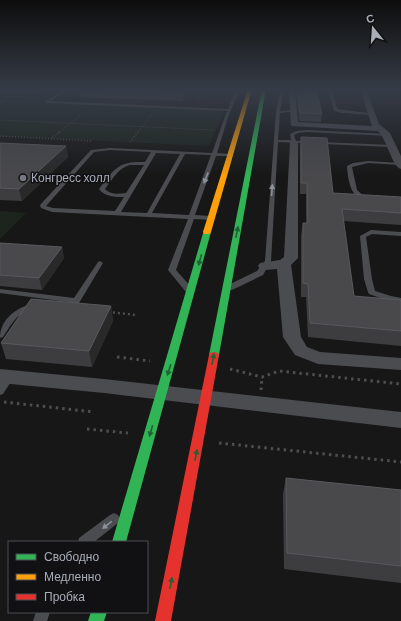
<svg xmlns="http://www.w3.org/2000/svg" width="401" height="621" viewBox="0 0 401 621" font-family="Barlow,sans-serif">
<rect width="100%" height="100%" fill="#171717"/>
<path fill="#1d241e" d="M0 100 224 110 209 146 0 136Z
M0 211 26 213 0 239Z"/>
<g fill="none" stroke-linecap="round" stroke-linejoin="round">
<path stroke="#4d4e52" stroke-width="1" stroke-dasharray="1 1.5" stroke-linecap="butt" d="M0 96 40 98
M197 101 205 89
M0 103 12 97
M0 120 213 130
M58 133 84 112
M137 133 152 114"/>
<path stroke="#4d4e52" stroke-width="1.5" stroke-dasharray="1 2" stroke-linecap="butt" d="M0 136 93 141
M52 138 60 132
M130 142 138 132"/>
<path stroke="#4d4e52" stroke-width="2.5" stroke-dasharray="2 3" stroke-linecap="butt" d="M108 312 136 315"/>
<path stroke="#4d4e52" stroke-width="3" stroke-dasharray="2.5 4" stroke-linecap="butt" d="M117 357 150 361
M230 369 262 377 279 371 401 384
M261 390 262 377
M4 402 94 412
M87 429 128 433
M219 443 401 462"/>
<path fill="#4b4c50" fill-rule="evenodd" d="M64 89H68L51 101 228 109 236 89H240L228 117 217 153 231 154 233 155 231 156H216L195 215 211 216 214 218 211 220 194 219 176 270 192 288 193 290 192 292H186L168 270 188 219 52 212 41 208 40 205 91 150 110 148 212 153 227 111 46 103V101ZM110 150 151 152 145 162C118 161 115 168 99 189 105 197 115 197 124 197L115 211 53 208 46 206 94 152ZM156 153 180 154 147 213 121 212ZM185 154 211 155 189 215 152 213ZM130 165H144L126 193C119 194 111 195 105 189 112 180 118 168 130 165Z
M280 89H284L280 111 293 110 295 111 280 113 278 140H291L290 134 296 131 307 130 387 134 389 135V136L307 132 298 133 294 135 296 141 392 145 394 146 392 147 278 142 271 261 263 275 232 290H226L225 288 226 286 257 271 265 261 276 112Z
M328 89H332L337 109 375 114 373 115 342 113 334 111Z
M368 161 400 163 401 165 368 163 352 167 357 190 368 200 365 202C350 196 348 180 347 166L353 163Z
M371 230 401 232V236L372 234 366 237 372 279 375 291 391 296 401 298V302L386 300 369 294 368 292 364 279 360 236Z
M100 261 103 263 79 303H76L0 293V289L74 298 98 262Z
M29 305H36L40 307 39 309C35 310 30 309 26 311 16 315 9 328 3 337L0 338C0 321 14 309 29 305Z
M9 374 12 375 14 377 3 394 0 395V383L6 375Z
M114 513 118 515 120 519 118 523 94 542H78L79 538 110 515Z
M36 612H50L47 621H33Z"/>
<path fill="#4b4c50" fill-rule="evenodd" d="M289 89H295L298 122 372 126 360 89H366L379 124 390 133 401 156V169C392 167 387 139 378 131L291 126Z
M294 139 298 142V258L291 265 301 337 307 347 320 352 401 358V370L318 364 295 355 283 337 277 269 265 270 260 269 258 266 260 263 280 260 284 257 290 142Z
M0 369 104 379 401 412V428L104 393 0 383Z"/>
<path fill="#30b455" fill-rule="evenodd" d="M262 89H266L219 355 218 357H210L209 355Z
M204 230H210L211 232 126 542H112Z
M91 612H107L104 621H88Z"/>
<path fill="#ff9f0a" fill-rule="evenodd" d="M248 89H252L211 232 210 234H204L203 232Z"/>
<path fill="#e5322d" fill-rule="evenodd" d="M214 352 218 353 219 355 171 621H155L209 355 210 353Z"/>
</g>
<path fill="#3d3d3f" d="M0 89H49L41 94 0 93Z
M79 89H191L183 101 80 97Z
M296 89H316L322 114 321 122 299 121Z
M301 137 333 193 401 197V225L343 221 354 296 401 300V346L308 337 306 297H301V235L303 223H306V194H300V147Z
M0 143 66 146 68 157 22 201 0 200Z
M0 243 62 247 64 258 42 290 0 286Z
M111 306 113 321 92 367 6 359 1 343Z
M286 478 401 490V583L284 569 283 494Z"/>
<path fill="#29292a" d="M40 89H49L41 94Z
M186 89H191L183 101V93Z
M66 146 68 157 22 201 19 189Z
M62 247 64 258 42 290 39 278Z
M111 306 113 321 92 367 89 351Z"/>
<path fill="#49494c" stroke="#58595d" d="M79 89H186L183 93Z
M298 89H316L322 114 300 113Z
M301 137 327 138 333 193 401 197V213L342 209 354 296 401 300V331L310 323 308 284 303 283V223H308L307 183H301Z
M0 143 66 146 19 189 0 188Z
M0 243 62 247 39 278 0 275Z
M31 299 111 306 89 351 1 343Z
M286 478 401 490V566L287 553Z"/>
<defs><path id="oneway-solid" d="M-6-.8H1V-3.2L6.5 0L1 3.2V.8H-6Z"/></defs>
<g fill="#8c9099">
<use href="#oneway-solid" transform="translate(206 178) rotate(111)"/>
<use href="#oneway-solid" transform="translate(272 190) rotate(-86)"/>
<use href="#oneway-solid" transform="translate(107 525) rotate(142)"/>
</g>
<g fill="#206234">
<use href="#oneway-solid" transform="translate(237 232) rotate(-79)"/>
<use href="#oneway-solid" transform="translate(200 260) rotate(105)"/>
<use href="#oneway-solid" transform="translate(213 359) rotate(-79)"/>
<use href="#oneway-solid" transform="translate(169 370) rotate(108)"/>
<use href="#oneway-solid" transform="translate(151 431) rotate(106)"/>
<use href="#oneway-solid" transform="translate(196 455) rotate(-79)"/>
<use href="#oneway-solid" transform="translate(171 583) rotate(-79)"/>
</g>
<linearGradient id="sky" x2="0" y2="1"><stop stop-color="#0d0d0d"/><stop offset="0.51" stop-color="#363c47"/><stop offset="1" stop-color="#363c47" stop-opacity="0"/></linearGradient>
<rect width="401" height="176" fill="url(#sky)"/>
<circle fill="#757880" stroke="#111113" stroke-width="1.5" cx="23" cy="178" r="4"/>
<g text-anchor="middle" stroke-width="3" stroke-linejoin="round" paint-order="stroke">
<g font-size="12" fill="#a8adb8" stroke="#111113" text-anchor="start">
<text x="31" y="182">Конгресс холл</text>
</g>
</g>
<rect x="8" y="541" width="140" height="72" fill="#111113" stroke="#4d4f55"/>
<rect x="16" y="554" width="20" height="6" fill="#30b455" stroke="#4d4f55"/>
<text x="44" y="561" font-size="12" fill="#a8adb8">Свободно</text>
<rect x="16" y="574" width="20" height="6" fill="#ff9f0a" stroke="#4d4f55"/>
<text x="44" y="581" font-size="12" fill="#a8adb8">Медленно</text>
<rect x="16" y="594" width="20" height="6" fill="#e5322d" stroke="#4d4f55"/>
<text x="44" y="601" font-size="12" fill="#a8adb8">Пробка</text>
<g transform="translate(373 28) rotate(343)" stroke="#111113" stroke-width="3" paint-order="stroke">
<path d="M0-3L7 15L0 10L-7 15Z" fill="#a8adb8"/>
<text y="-6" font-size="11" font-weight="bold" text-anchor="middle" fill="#a8adb8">С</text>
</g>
</svg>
